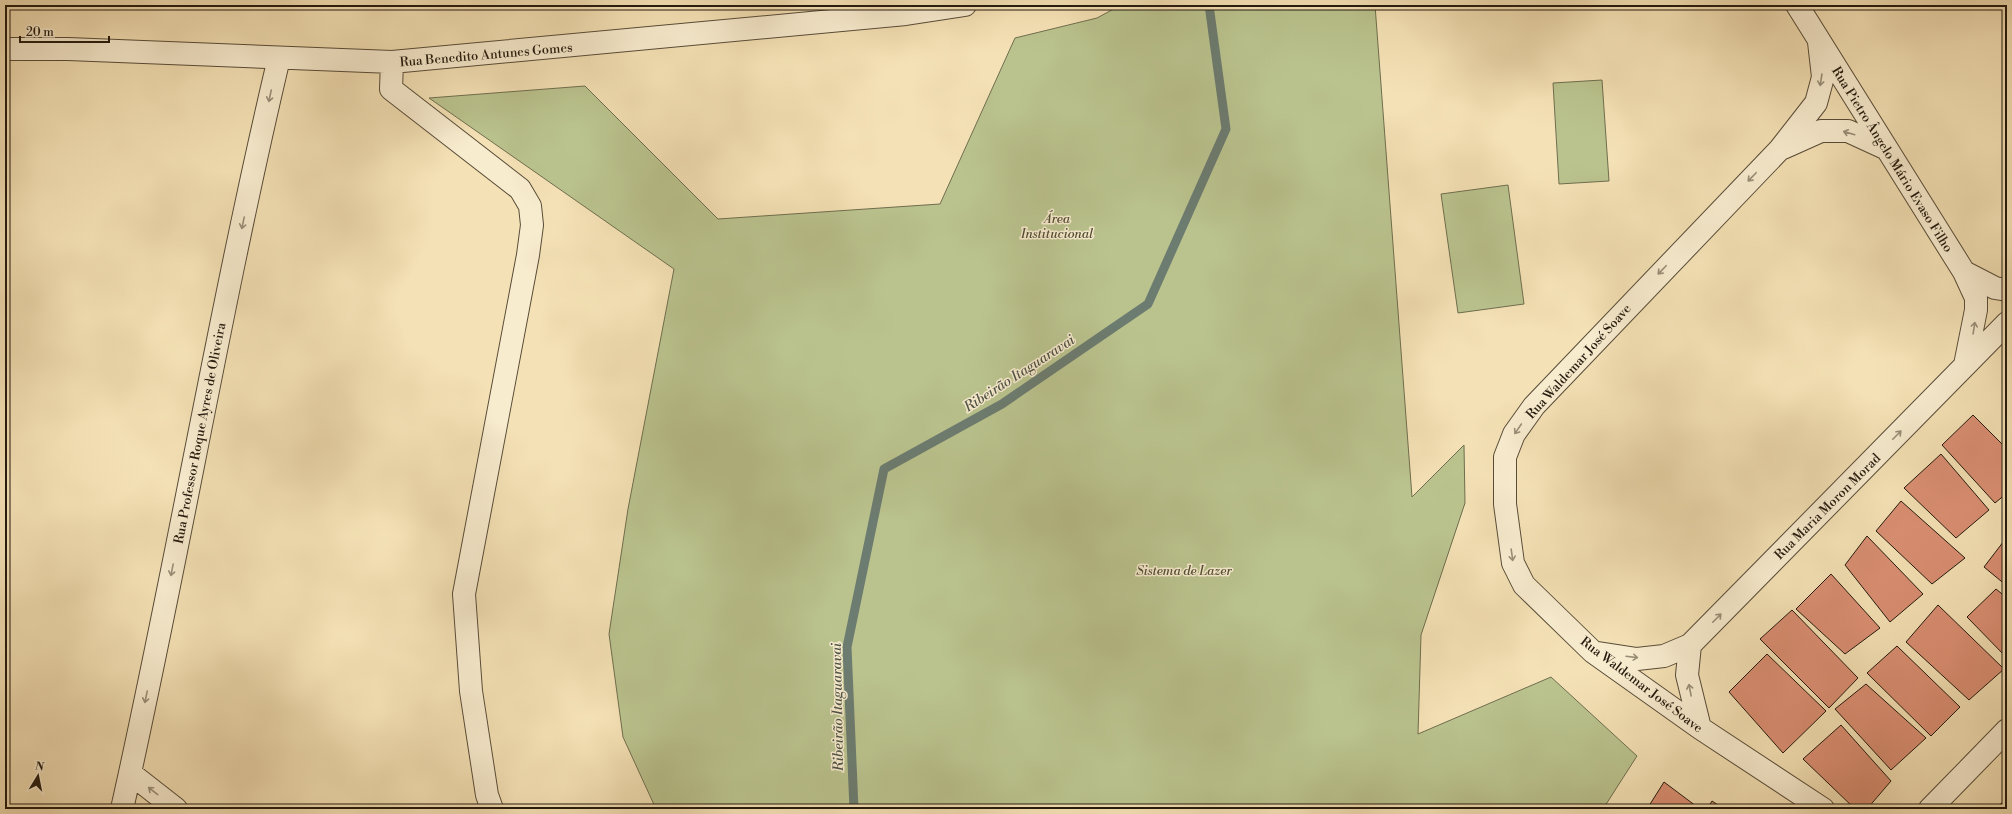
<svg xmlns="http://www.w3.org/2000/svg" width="2012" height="814" viewBox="0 0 2012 814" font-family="'Libre Bodoni',serif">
<rect width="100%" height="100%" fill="#f4e1b5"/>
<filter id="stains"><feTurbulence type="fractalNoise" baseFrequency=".005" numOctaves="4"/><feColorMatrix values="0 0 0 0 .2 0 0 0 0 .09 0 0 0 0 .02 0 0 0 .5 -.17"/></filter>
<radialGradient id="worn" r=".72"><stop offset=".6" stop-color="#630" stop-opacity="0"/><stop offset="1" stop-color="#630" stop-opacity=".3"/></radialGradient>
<path fill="#bac38e" stroke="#6f6e4e" d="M1121 5H1375L1412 497 1464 445 1465 503 1421 635 1418 734 1551 677 1637 756 1603 809H656L623 737 609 634 628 509 674 269 429 98 585 86 718 219 940 204 1015 38 1097 18Z
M1602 80 1609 181 1559 184 1553 83Z
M1508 185 1524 304 1458 313 1441 194Z"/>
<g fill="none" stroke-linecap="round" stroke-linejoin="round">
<path stroke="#6c7c70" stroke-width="9" d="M854 809 847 647 884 469 1002 404 1148 304 1226 129 1209 5"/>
</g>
<path fill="#da8f73" stroke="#241a0e" d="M1973 415 2007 449V493L1995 503 1942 445Z
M1941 454 1989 510 1956 538 1904 488Z
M1901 501 1965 558 1932 584 1876 531Z
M1867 536 1923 594 1890 622 1845 565Z
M2007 537V586L1984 567Z
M1831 574 1880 628 1845 654 1796 609Z
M1996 589 2007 598V658L1967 617Z
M1938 605 2004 669 1969 700 1906 642Z
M1792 610 1858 678 1829 708 1760 639Z
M1897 646 1960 707 1931 736 1867 673Z
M1767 654 1826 711 1783 753 1729 692Z
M1866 684 1926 738 1891 770 1835 709Z
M1841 725 1891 781 1867 809H1855L1803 759Z
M1664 782 1700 809H1647Z
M2007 799V809H2001L1998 806Z
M1712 801 1724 809H1707Z"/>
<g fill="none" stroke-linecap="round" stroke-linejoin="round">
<g stroke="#584c38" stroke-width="24">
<path id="minor" d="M1797 5 1964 272 1976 298V310L1965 365
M1819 42 1823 77 1816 103 1780 149 1534 406 1514 434 1505 457V504L1513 563 1524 585 1593 652 1700 728 1823 809
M5 49H68L392 62 906 14 965 5
M392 62 391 89 520 189 530 206 532 225 528 255 464 594 471 691 487 795 492 809
M1783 148 1821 131H1848L1885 148
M1964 272 1995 288 2007 290
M1690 645 1687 675 1700 728
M1598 653 1637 659 1664 656 1690 645 2007 323
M130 773 176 809
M122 809C178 560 220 307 279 58
M1930 809 2007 730"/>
</g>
<use href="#minor" stroke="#f8eccf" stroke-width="22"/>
</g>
<defs><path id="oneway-shaft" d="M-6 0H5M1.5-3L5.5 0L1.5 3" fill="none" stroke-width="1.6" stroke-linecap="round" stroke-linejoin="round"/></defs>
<g stroke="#998e78">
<use href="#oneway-shaft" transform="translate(1821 80) rotate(99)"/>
<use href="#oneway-shaft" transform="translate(270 96) rotate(102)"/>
<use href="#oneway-shaft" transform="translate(1849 133) rotate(-164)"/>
<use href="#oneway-shaft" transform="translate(1752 177) rotate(134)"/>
<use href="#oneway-shaft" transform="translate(243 223) rotate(102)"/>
<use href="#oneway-shaft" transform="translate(1662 270) rotate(134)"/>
<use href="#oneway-shaft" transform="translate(1974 328) rotate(-81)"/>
<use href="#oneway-shaft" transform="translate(1518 429) rotate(124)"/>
<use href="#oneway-shaft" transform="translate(1897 435) rotate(-45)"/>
<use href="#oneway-shaft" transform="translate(1512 555) rotate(82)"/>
<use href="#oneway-shaft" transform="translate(172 570) rotate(101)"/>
<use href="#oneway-shaft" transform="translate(1717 618) rotate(-45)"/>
<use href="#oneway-shaft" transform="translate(1632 657) rotate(7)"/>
<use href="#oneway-shaft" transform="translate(1690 690) rotate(-101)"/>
<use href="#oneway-shaft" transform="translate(146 697) rotate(102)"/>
<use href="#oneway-shaft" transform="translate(153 791) rotate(-142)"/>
</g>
<g text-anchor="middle" stroke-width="3" stroke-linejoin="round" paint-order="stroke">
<g font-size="13" fill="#241a0e" stroke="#f8eccf">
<text transform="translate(486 54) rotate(-5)" y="5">Rua Benedito Antunes Gomes</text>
<text transform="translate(1893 159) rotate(58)" y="5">Rua Pietro Ângelo Mário Evaso Filho</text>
<text transform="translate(1578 361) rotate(-48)" y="5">Rua Waldemar José Soave</text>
<text transform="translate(199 433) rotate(-79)" y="5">Rua Professor Roque Ayres de Oliveira</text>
<text transform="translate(1827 506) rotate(-45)" y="5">Rua Maria Moron Morad</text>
<text transform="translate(1642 684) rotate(37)" y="5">Rua Waldemar José Soave</text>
</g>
<g font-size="13" font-style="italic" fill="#514d34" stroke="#f8eccf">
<text x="1057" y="223">Área<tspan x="1057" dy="15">Institucional</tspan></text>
<text x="1184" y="575">Sistema de Lazer</text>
</g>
<g font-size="14" font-style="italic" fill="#4e5347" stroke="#f8eccf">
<text transform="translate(1019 373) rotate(-33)" y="5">Ribeirão Itaguaravai</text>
<text transform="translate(837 707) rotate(-91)" y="5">Ribeirão Itaguaravai</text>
</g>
</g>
<rect width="2012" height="814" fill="none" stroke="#f4e1b5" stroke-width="20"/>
<rect x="6" y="6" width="2000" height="802" fill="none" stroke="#241a0e" stroke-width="2"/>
<rect x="10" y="10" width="1992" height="794" fill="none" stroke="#241a0e"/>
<g transform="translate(38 776) rotate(10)" stroke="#f8eccf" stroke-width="3" paint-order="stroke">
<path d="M0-3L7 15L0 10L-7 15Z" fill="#241a0e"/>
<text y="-6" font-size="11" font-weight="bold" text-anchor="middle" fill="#241a0e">N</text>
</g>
<path d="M20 36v6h89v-6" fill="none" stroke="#241a0e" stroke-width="2"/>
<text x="26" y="36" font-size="12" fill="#241a0e" stroke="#f8eccf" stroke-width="3" paint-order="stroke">20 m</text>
<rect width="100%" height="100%" filter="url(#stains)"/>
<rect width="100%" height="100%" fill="url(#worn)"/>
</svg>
